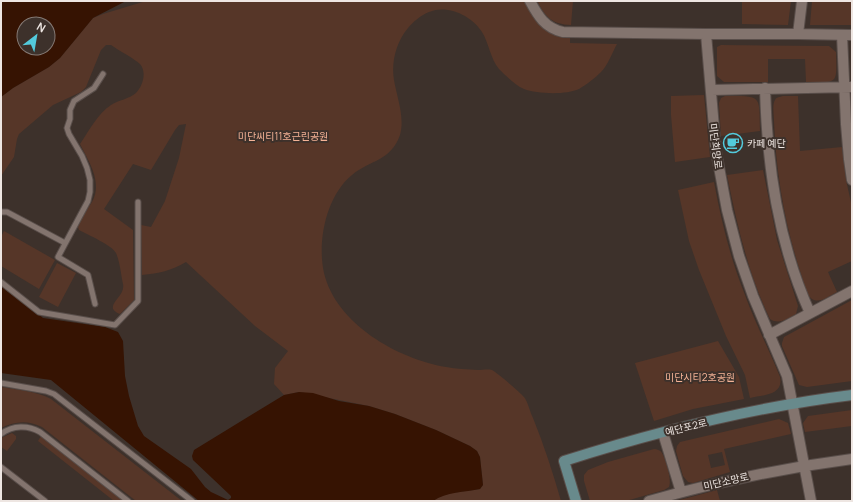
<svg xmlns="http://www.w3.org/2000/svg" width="853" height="502" viewBox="0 0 853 502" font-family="Manrope,'Noto Sans KR',sans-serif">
<rect width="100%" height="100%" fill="#3d312b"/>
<path fill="#563628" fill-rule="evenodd" d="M146 1H524C535 22 545 36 570 38V43L617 44C612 53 608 65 601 72 595 78 586 85 579 89 566 95 537 94 524 89 515 85 506 76 499 69 490 58 489 43 482 32 472 16 448 4 429 12 421 15 413 22 408 28 396 42 391 63 394 80 397 98 405 117 400 135 391 161 370 160 352 175 326 196 317 242 324 273 336 324 398 359 446 367 456 369 467 369 478 370 482 370 488 369 492 370 495 371 521 393 524 397 528 402 530 412 533 418 544 445 553 473 561 501H433C446 491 465 492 480 489L483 485 480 457 477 451 470 446 436 430 395 414 369 406 299 392 284 395 274 384 275 368 288 351 255 326 186 262C171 271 159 273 142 275L141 225 151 227 165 201 179 158 186 124 179 125 175 130 151 170 133 164 104 209 133 230 134 300 120 314C101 306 126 298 123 284 121 275 120 262 116 253 112 245 88 235 79 230L78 227C81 218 87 210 92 202 103 182 89 162 80 144 89 131 98 113 111 105 119 100 129 99 136 93 143 86 147 72 140 64 135 59 118 50 111 45H106L101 50 86 87 81 92 53 105 19 134 17 139 14 157 1 176V97L13 88 49 67 60 58 93 18 103 14Z
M537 1H573L571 25C552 24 546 18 537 1Z
M742 1H791L788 25 742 24Z
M812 1H852V25H810Z
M721 45 829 46 836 52C837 86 838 82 806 82L805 59H768V82H724L717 76V47Z
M704 95 710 157 675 162 671 115V96Z
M725 96C763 96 759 95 760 131L721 136 719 103 721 98Z
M783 96H798L800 151 842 147 846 180 852 207V261L828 272 837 292C829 296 820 304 812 299 806 295 804 283 802 277 785 226 776 174 774 121 774 115 772 105 775 100 776 97 780 97 783 96Z
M763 170 777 240 798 306 796 314C788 319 779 325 770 319 748 274 737 224 727 175Z
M714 182C721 220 730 258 745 295 755 323 769 349 780 377 784 395 763 395 750 398L745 375 726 336 699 270 689 241 678 190Z
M4 231 55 260 39 289 1 266V237Z
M57 263 76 273 58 307 39 297Z
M852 300V381L807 387 799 385 782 346V343L784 337Z
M718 341 739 377 744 399 693 409 654 421 635 363Z
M1 387C18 390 36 391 51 399L182 501H136L42 427C28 420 15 421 1 428Z
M852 410V426L805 432 803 423 808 416Z
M779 419 788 423 791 434 724 449 730 472 693 483 688 482 683 476 676 451 677 446 680 442ZM722 452 725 465 711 468 708 455Z
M12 433 16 436V439L7 451 1 447V438Z
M41 436 124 501H114L38 441Z
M654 449C657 449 660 450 662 453 666 460 672 480 669 487L664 490 626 501H590L584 481V475L588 470 608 462Z
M717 490 720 501H676Z"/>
<path fill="#361302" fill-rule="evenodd" d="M1 1H126L93 18 60 58 49 67 13 88 1 97ZM24 24H48V48H24Z
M1 286 43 318 105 327 118 332 123 341 125 376 129 396 138 426 144 436 191 469 205 487 211 492 228 500 231 498V496L193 460 192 456 194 450 284 395 299 392 313 393 339 401 369 406 395 414 436 430 470 446 477 451 480 457 483 485 480 489C465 492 446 492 433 501H199L51 380 1 373Z"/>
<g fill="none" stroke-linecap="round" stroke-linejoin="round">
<g stroke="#594e4a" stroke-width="7">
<path id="lane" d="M1 212H7L65 243
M1 282 39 312 115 325 138 301V202
M95 304 88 275 58 257 81 214 88 201 90 192V180L87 168 82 156 69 134 67 128 70 119V110L74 101 94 88 103 74
M1 383 46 391 54 394 192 501
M1 434C13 425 28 425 40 432L128 501
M1 467 45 501"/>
</g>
<g stroke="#594e4a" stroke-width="12">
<path id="street" d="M530 1C538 16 545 28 563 32L706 34
M798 34 802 1
M842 35 846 124 849 159 852 180
M765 88C767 166 778 242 810 313
M711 90 852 87
M769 335 852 291
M663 433 681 492
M649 501C716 482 783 468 852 459
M811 501 787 376 753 296 739 256 727 210 716 151 706 34H798L852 35"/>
</g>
<g stroke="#594e4a" stroke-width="12">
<path id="secondary" d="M576 501 564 461C658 431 754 407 852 395"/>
</g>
<use href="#lane" stroke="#83746e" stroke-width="5"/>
<use href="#street" stroke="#83746e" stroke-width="10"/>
<use href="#secondary" stroke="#688a8c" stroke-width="10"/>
</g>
<defs>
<g id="cafe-ring" transform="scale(1)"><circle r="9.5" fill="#3d312b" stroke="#53cadc" stroke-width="1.5"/><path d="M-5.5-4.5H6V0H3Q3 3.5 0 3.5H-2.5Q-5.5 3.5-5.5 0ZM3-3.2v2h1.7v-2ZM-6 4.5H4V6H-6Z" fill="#53cadc"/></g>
</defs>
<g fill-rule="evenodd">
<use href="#cafe-ring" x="733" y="143"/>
</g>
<g text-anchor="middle" stroke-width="4" stroke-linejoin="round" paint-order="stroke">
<g font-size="10" fill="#f5b396" stroke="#3d312b">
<text x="283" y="140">미단씨티11호근린공원</text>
<text x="700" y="381">미단시티2호공원</text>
</g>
<g font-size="10" fill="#eee6e2" stroke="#3d312b" text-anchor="start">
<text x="747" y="147">카페 예단</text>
</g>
<g font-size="10" fill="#eee6e2" stroke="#3d312b">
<text transform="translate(716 146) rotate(83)" y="4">미단희망로</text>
<text transform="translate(686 427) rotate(-14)" y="4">예단포2로</text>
<text transform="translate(726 481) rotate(-13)" y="4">미단소망로</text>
</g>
</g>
<rect width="853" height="502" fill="none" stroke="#eee6e2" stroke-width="4"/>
<g transform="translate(36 36) rotate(31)"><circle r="19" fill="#3d312b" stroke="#847974"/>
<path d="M0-3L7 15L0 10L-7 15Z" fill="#53cadc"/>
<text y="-6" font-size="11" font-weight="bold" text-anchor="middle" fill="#eee6e2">N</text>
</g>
</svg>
